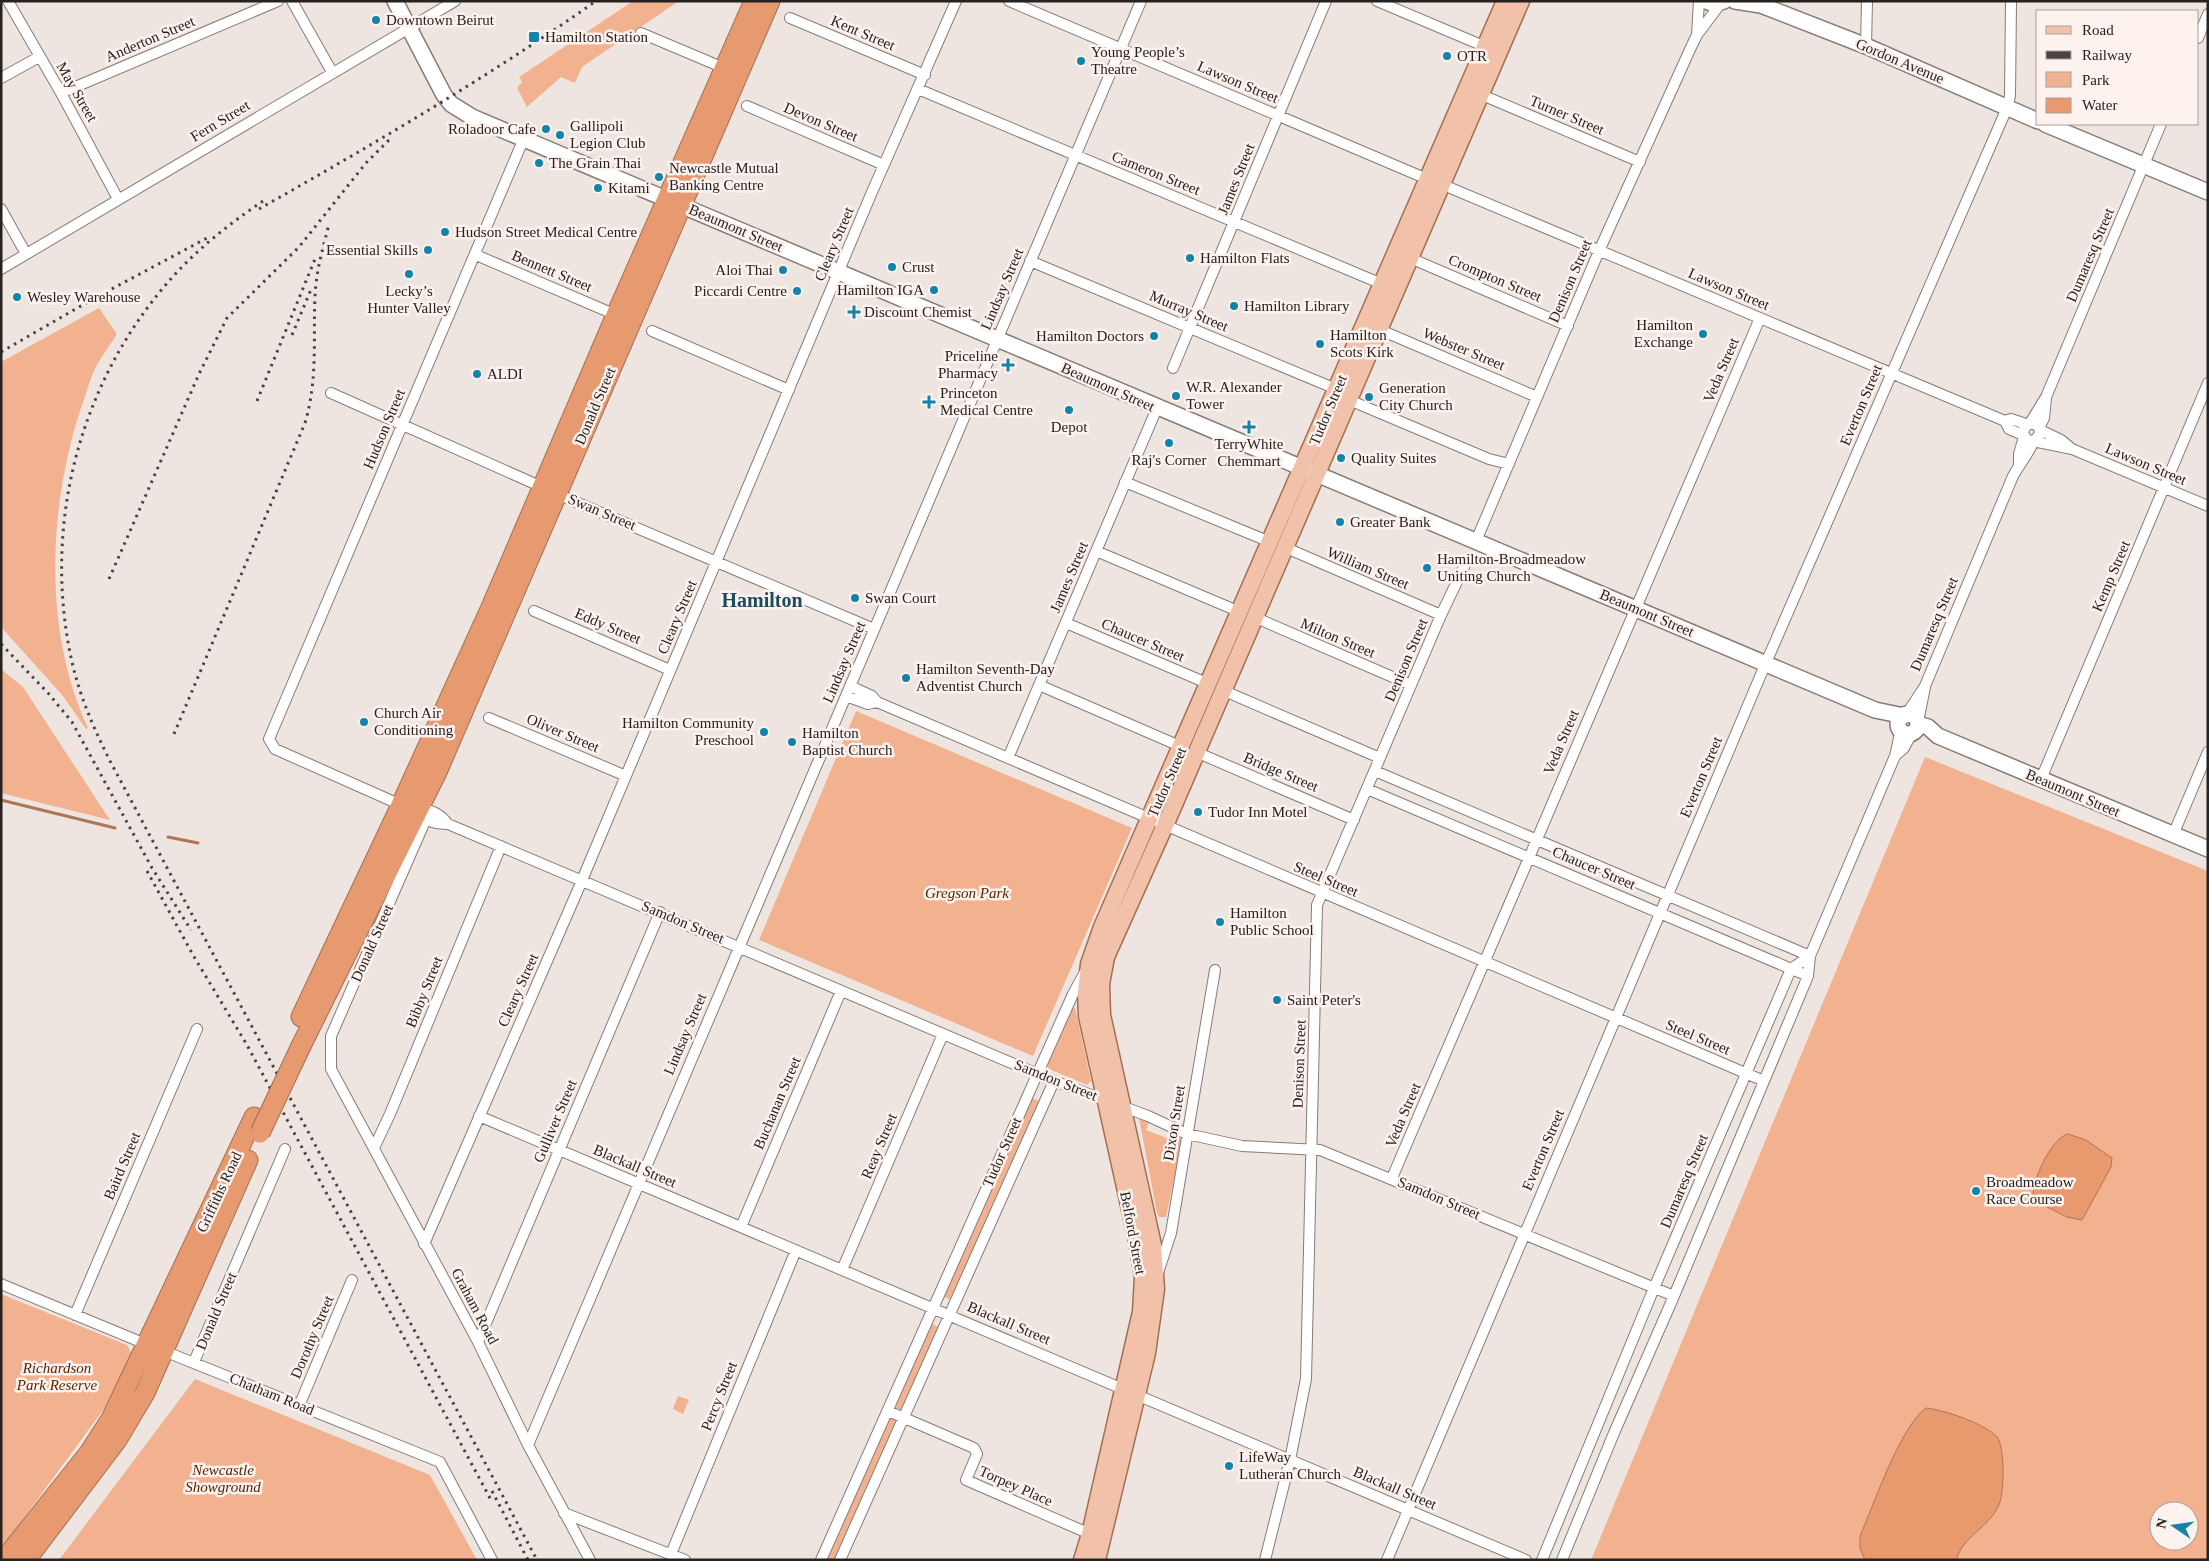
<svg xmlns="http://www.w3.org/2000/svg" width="2209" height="1561" viewBox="0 0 2209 1561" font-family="'Times New Roman',serif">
<rect width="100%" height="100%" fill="#efe5e0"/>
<path fill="#f2b290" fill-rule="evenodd" d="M633 1H679L582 67 575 83 561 77 527 107 517 88 522 82 519 77Z
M99 308 117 334C110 345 101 357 95 369 89 381 86 396 81 408 48 508 43 631 88 728L86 729 63 696 1 627V362Z
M1 669 23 687 110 820 1 793Z
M856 711 1132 828 1033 1056 759 940Z
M1925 757 2208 871V1560H1591ZM2159 1511H2189V1541H2159Z
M1075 1008 1091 1081 1087 1085 1049 1069 1047 1065 1071 1009Z
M1032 1098 1039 1101 951 1300 944 1297Z
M1139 1118 1149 1122 1146 1130 1172 1140 1176 1133 1182 1141 1166 1217H1159L1157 1213Z
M1 1294 127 1345 132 1354 106 1406 1 1549Z
M932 1324 939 1327 902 1410 895 1407Z
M195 1379 430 1475 477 1560H59Z
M678 1396 689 1400 683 1414 673 1409Z
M890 1417 897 1420 835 1560H827Z"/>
<path fill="#e9996e" stroke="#ae7557" d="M2068 1134 2086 1140 2112 1158 2111 1167 2082 1220 2067 1217 2033 1200C2031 1182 2051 1138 2068 1134Z
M1926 1408C1944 1410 1984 1423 1997 1437 2005 1447 2004 1490 2000 1502 1994 1521 1974 1531 1963 1546 1960 1550 1958 1555 1956 1560H1865L1860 1548V1536C1874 1504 1900 1427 1926 1408Z"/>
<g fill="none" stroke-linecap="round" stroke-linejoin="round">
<path stroke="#ae7557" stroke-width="3" d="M1 800 115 828
M168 837 198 843"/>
<g stroke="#857c77" stroke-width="12">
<path id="street" d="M8 1 61 93 118 199
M292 1 332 72
M1009 1 1427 179
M1377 1 1486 47
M790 18 925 75
M641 33 724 68
M1697 35 1699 1
M2198 38 2208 14
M1866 46 1867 1
M1 78 39 57
M918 89 1382 284
M61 93 278 1
M1482 95 1640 162
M747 106 884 165
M1441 184 2005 421 2011 419 2026 424
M1 209 26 254
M476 255 616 315
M1410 258 1568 326
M1030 261 1336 389
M1 269 455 1
M1378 329 1537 397
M652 331 789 390
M1173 368 1326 1
M331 393 542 487
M1349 400 1489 459 1509 464
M2005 421 2009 429 2023 435
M2030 423 2046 397 2161 124
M2039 428 2044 418 2046 398
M2040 430 2061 440 2072 449
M2035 440 2040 434 2039 428 2035 424H2028L2022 432 2027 440 2072 449 2208 506
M2019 464V454L2024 437
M1125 482 1270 542
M557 494 874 629
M1476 541 1599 251 1692 45 1697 35 1721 3
M1284 547 1441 615
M1096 551 1240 612
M534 611 670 670
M1254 617 1411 685
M1066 623 1209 684
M1039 685 1182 747
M850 686 872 696 877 702 1764 1081
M1222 690 1380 758
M846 696 868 704 877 702
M1906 715 1925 686 2013 476C2020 463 2029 454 2034 440
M489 718 626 776
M1918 722 1925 687
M1196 752 1354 820
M1895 756 1904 748 1912 733
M1008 758 1157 408
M1375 771 1810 956
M2041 779 2208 383
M1367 789 1808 976
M401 805 275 749 269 739 524 138
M426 819 331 1036V1069L478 1342 528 1445 590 1560
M448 824C440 814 431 808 419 811 425 822 436 824 448 824L1054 1081 1148 1116 1187 1134 1242 1146 1320 1150 1674 1296
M2173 835 2208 752
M479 1116 1526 1560
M374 1148 390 1114 501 846
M1392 1178 1760 318
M741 1227 841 991
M424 1244 577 892 872 192 956 1
M842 1270 943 1034
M1158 1273 1171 1233 1215 970
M1 1284 148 1345
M75 1315 197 1029
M478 1342 660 912
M164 1351 440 1462 492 1560
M194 1362 285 1149
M299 1406 352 1280
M888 1411 974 1448 977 1454 966 1480 1090 1534
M528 1445 1141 1
M564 1513 685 1560
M671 1554 796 1250
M821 1560 1073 994 1085 972
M840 1560 1054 1081
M1265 1560 1290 1460 1306 1379 1317 905 1441 615 1465 565
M1387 1560 1762 672 2007 108 2010 96 2011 1
M1542 1560 1654 1288 1791 969 1810 956
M1562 1560 1614 1433 1674 1296 1808 976 1810 956 1895 756 1901 729"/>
</g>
<g stroke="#857c77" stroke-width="18">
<path id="secondary" d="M395 1 444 95 451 104 472 117 1875 710 1904 716
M1706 1 1714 4 1724 1
M1735 1 1761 5 1866 46 2038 121
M2045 124 2208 192
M1898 724a10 10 0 1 1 20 0a10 10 0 1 1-20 0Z
M1918 724 1928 727 1938 736 2208 849"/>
</g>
<g stroke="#a36f53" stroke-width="19">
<path id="primary" d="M1082 1560 1090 1534 1141 1312 1143 1277 1137 1241 1087 1016 1086 992 1089 964 1102 927 1505 1
M1097 1560 1147 1353 1156 1289 1153 1245 1102 1015 1101 984 1106 957 1170 814 1521 1"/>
</g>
<g stroke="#a36f53" stroke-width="21">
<path id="highway" d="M301 1017 401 805 492 605 616 315 754 1
M301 1046 437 772 770 1
M4 1560 89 1453 111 1419 254 1117
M26 1560 117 1440 145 1393 248 1160"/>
</g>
<use href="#street" stroke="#fff" stroke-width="10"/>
<use href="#secondary" stroke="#fff" stroke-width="15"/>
<use href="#primary" stroke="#f1c2a9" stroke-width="16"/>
<use href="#highway" stroke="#e7996f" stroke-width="19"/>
<path stroke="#494442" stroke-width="3" stroke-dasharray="2.5 5" stroke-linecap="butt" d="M263 201C229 224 196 250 169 281 78 385 42 528 72 662 80 697 94 729 110 761L537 1560
M259 209C374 144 488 77 596 1
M292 335 312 287
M1 352 93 299 207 238
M257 401 315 259
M109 579 199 374 227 318 299 247 366 163 392 137
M1 644 48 693 72 722 152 868 191 930
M174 734 305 423C318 379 313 340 315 296 316 271 323 248 329 224
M147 871 193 955 247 1045 491 1500
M492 1491 528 1560"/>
<g stroke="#a36f53" stroke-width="21" stroke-linecap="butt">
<path id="highway-bridge" d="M260 1133 301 1046"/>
</g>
<use href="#highway-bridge" stroke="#e7996f" stroke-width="19"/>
</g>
<g fill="#1383aa" stroke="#fdf2ed" stroke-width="2">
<circle cx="376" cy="20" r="5"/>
<rect x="528" y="31" width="12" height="12" rx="2.5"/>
<circle cx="1447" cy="56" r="5"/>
<circle cx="1081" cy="61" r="5"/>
<circle cx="546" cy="129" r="5"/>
<circle cx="560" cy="135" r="5"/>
<circle cx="539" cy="163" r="5"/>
<circle cx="659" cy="177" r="5"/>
<circle cx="598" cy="188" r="5"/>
<circle cx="445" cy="232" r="5"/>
<circle cx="428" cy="250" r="5"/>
<circle cx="1190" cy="258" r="5"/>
<circle cx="892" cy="267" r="5"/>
<circle cx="783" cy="270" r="5"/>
<circle cx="409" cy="274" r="5"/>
<circle cx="934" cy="290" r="5"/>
<circle cx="797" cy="291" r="5"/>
<circle cx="17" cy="297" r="5"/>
<circle cx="1234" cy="306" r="5"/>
<path d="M851.5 304.5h5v5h5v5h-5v5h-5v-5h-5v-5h5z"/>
<circle cx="1703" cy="334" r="5"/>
<circle cx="1154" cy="336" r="5"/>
<circle cx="1320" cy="344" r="5"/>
<path d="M1005.5 357.5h5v5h5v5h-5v5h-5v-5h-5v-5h5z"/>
<circle cx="477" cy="374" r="5"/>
<circle cx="1176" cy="396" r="5"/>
<circle cx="1369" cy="397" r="5"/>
<path d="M926.5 394.5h5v5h5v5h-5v5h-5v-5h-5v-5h5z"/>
<circle cx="1069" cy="410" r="5"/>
<path d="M1246.5 419.5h5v5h5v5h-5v5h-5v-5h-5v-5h5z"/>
<circle cx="1169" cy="443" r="5"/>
<circle cx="1341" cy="458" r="5"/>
<circle cx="1340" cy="522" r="5"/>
<circle cx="1427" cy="568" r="5"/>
<circle cx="855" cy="598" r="5"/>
<circle cx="906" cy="678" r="5"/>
<circle cx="364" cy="722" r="5"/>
<circle cx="764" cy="732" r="5"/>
<circle cx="792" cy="742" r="5"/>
<circle cx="1198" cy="812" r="5"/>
<circle cx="1220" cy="922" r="5"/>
<circle cx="1277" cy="1000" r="5"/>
<circle cx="1976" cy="1191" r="5"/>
<circle cx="1229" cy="1466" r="5"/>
</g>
<g text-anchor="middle" stroke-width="5" stroke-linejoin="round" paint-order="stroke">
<g font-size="15" fill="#262220" stroke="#fdf2ed" text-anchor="start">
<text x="386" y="25">Downtown Beirut</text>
<text x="545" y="42">Hamilton Station</text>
<text x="1091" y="57">Young People’s<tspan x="1091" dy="17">Theatre</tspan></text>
<text x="1457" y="61">OTR</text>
<text x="570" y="131">Gallipoli<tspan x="570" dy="17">Legion Club</tspan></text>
<text x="536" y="134" text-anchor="end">Roladoor Cafe</text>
<text x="549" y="168">The Grain Thai</text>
<text x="669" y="173">Newcastle Mutual<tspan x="669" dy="17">Banking Centre</tspan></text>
<text x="608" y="193">Kitami</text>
<text x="455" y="237">Hudson Street Medical Centre</text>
<text x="418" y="255" text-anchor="end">Essential Skills</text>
<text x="1200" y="263">Hamilton Flats</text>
<text x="902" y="272">Crust</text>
<text x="773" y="275" text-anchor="end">Aloi Thai</text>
<text x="924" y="295" text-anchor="end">Hamilton IGA</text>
<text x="409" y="296" text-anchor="middle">Lecky’s<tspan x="409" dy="17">Hunter Valley</tspan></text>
<text x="787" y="296" text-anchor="end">Piccardi Centre</text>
<text x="27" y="302">Wesley Warehouse</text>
<text x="1244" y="311">Hamilton Library</text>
<text x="864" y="317">Discount Chemist</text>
<text x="1693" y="330" text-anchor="end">Hamilton<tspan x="1693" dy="17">Exchange</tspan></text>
<text x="1330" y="340">Hamilton<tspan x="1330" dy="17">Scots Kirk</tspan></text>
<text x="1144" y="341" text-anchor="end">Hamilton Doctors</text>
<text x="998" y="361" text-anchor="end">Priceline<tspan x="998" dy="17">Pharmacy</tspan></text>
<text x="487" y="379">ALDI</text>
<text x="1186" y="392">W.R. Alexander<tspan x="1186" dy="17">Tower</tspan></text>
<text x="1379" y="393">Generation<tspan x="1379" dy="17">City Church</tspan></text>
<text x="940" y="398">Princeton<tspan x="940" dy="17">Medical Centre</tspan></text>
<text x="1069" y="432" text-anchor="middle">Depot</text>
<text x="1249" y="449" text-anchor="middle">TerryWhite<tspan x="1249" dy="17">Chemmart</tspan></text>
<text x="1351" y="463">Quality Suites</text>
<text x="1169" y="465" text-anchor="middle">Raj's Corner</text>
<text x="1350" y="527">Greater Bank</text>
<text x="1437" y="564">Hamilton-Broadmeadow<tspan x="1437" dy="17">Uniting Church</tspan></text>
<text x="865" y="603">Swan Court</text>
<text x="916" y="674">Hamilton Seventh-Day<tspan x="916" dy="17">Adventist Church</tspan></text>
<text x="374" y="718">Church Air<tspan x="374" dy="17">Conditioning</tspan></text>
<text x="754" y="728" text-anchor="end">Hamilton Community<tspan x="754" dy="17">Preschool</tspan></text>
<text x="802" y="738">Hamilton<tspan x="802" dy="17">Baptist Church</tspan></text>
<text x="1208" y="817">Tudor Inn Motel</text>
<text x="1230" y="918">Hamilton<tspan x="1230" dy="17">Public School</tspan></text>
<text x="1287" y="1005">Saint Peter's</text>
<text x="1986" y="1187">Broadmeadow<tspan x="1986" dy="17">Race Course</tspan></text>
<text x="1239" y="1462">LifeWay<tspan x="1239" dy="17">Lutheran Church</tspan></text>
</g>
<g font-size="15" fill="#262220" stroke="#fdf2ed">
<text transform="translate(863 33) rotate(23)" y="5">Kent Street</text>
<text transform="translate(150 39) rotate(-23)" y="5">Anderton Street</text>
<text transform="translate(1900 61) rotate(23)" y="5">Gordon Avenue</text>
<text transform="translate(1238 82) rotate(23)" y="5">Lawson Street</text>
<text transform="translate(77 92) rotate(60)" y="5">May Street</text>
<text transform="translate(1567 115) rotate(23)" y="5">Turner Street</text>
<text transform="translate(220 121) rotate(-31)" y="5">Fern Street</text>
<text transform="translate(821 122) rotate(23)" y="5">Devon Street</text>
<text transform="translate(1156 173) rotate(22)" y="5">Cameron Street</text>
<text transform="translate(1236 179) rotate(-68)" y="5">James Street</text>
<text transform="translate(736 228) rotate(23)" y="5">Beaumont Street</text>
<text transform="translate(834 244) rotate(-67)" y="5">Cleary Street</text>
<text transform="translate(2090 255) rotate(-67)" y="5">Dumaresq Street</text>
<text transform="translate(552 271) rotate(23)" y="5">Bennett Street</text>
<text transform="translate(1495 278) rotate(23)" y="5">Crompton Street</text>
<text transform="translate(1570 281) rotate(-67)" y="5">Denison Street</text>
<text transform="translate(1002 289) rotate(-67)" y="5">Lindsay Street</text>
<text transform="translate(1729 289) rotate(23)" y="5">Lawson Street</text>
<text transform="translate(1189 311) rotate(23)" y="5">Murray Street</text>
<text transform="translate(1464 349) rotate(23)" y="5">Webster Street</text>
<text transform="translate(1721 370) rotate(-67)" y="5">Veda Street</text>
<text transform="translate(1108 387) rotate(24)" y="5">Beaumont Street</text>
<text transform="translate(1861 405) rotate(-67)" y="5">Everton Street</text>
<text transform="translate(595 406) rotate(-67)" y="5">Donald Street</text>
<text transform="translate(1328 410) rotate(-67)" y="5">Tudor Street</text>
<text transform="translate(384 429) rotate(-67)" y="5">Hudson Street</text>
<text transform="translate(2146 464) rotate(23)" y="5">Lawson Street</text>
<text transform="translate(602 512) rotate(23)" y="5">Swan Street</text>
<text transform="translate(1368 568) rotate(23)" y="5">William Street</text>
<text transform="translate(2111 576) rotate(-67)" y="5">Kemp Street</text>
<text transform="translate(1069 577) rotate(-67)" y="5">James Street</text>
<text transform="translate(1647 613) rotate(23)" y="5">Beaumont Street</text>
<text transform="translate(677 617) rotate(-67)" y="5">Cleary Street</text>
<text transform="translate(1934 624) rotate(-67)" y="5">Dumaresq Street</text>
<text transform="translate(608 626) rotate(23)" y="5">Eddy Street</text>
<text transform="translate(1338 638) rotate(23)" y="5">Milton Street</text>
<text transform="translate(1143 640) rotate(23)" y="5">Chaucer Street</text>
<text transform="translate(1406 660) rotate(-67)" y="5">Denison Street</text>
<text transform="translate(844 662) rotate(-67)" y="5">Lindsay Street</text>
<text transform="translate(563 733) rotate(23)" y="5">Oliver Street</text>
<text transform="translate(1561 742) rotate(-67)" y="5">Veda Street</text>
<text transform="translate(1281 772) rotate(23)" y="5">Bridge Street</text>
<text transform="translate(1701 777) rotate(-67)" y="5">Everton Street</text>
<text transform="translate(1167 782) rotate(-66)" y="5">Tudor Street</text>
<text transform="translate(2073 793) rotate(23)" y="5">Beaumont Street</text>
<text transform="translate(1594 868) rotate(23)" y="5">Chaucer Street</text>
<text transform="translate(1326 879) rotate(23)" y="5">Steel Street</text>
<text transform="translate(683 922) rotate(23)" y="5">Samdon Street</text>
<text transform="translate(372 943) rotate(-66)" y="5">Donald Street</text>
<text transform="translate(518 990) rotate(-66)" y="5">Cleary Street</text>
<text transform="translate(424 992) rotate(-68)" y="5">Bibby Street</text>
<text transform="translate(685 1034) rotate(-67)" y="5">Lindsay Street</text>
<text transform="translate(1698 1037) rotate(23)" y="5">Steel Street</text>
<text transform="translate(1299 1064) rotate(-88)" y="5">Denison Street</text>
<text transform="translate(1056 1080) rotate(22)" y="5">Samdon Street</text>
<text transform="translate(777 1103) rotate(-67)" y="5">Buchanan Street</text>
<text transform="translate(1403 1115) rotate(-67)" y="5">Veda Street</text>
<text transform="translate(555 1121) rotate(-67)" y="5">Gulliver Street</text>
<text transform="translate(1174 1123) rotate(-81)" y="5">Dixon Street</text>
<text transform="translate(879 1146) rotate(-67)" y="5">Reay Street</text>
<text transform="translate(1543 1150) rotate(-67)" y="5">Everton Street</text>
<text transform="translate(1002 1152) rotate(-66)" y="5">Tudor Street</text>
<text transform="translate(122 1166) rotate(-67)" y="5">Baird Street</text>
<text transform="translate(635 1166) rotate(23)" y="5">Blackall Street</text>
<text transform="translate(1684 1181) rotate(-67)" y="5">Dumaresq Street</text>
<text transform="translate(219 1192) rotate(-65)" y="5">Griffiths Road</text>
<text transform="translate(1439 1198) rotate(23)" y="5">Samdon Street</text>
<text transform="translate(1133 1233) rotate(79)" y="5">Belford Street</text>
<text transform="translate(475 1306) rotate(62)" y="5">Graham Road</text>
<text transform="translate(216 1311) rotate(-67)" y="5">Donald Street</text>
<text transform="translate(1009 1323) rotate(23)" y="5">Blackall Street</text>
<text transform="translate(312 1337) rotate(-67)" y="5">Dorothy Street</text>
<text transform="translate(272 1394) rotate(22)" y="5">Chatham Road</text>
<text transform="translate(719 1396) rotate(-68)" y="5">Percy Street</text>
<text transform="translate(1016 1486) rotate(24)" y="5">Torpey Place</text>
<text transform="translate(1395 1488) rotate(23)" y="5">Blackall Street</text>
</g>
<g font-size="15" font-style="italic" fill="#562403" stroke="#fdf2ed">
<text x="967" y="898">Gregson Park</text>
<text x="57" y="1373">Richardson<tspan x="57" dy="17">Park Reserve</tspan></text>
<text x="223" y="1475">Newcastle<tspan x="223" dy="17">Showground</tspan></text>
</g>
<g font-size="20" font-weight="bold" fill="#1c4b5e" stroke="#fdf2ed">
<text x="762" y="607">Hamilton</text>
</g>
</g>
<rect width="2209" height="1561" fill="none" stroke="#262220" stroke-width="5"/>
<rect x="2036" y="10" width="162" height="115" fill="#fdf2ed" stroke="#a79f9b"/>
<rect x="2046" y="26" width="25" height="8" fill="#f1c2a9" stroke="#a79f9b"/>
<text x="2082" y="35" font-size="15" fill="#262220">Road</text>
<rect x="2046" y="51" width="25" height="8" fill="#494442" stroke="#a79f9b"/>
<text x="2082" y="60" font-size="15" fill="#262220">Railway</text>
<rect x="2046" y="72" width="25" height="15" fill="#f2b290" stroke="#a79f9b"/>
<text x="2082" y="85" font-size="15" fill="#262220">Park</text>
<rect x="2046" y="98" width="25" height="15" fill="#e9996e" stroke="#a79f9b"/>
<text x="2082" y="110" font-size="15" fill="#262220">Water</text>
<g transform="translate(2174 1526) rotate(283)"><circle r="24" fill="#fdf2ed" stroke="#a79f9b"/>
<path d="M0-4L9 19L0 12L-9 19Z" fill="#1383aa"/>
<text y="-8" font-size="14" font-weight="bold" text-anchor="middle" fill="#262220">N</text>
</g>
</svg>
